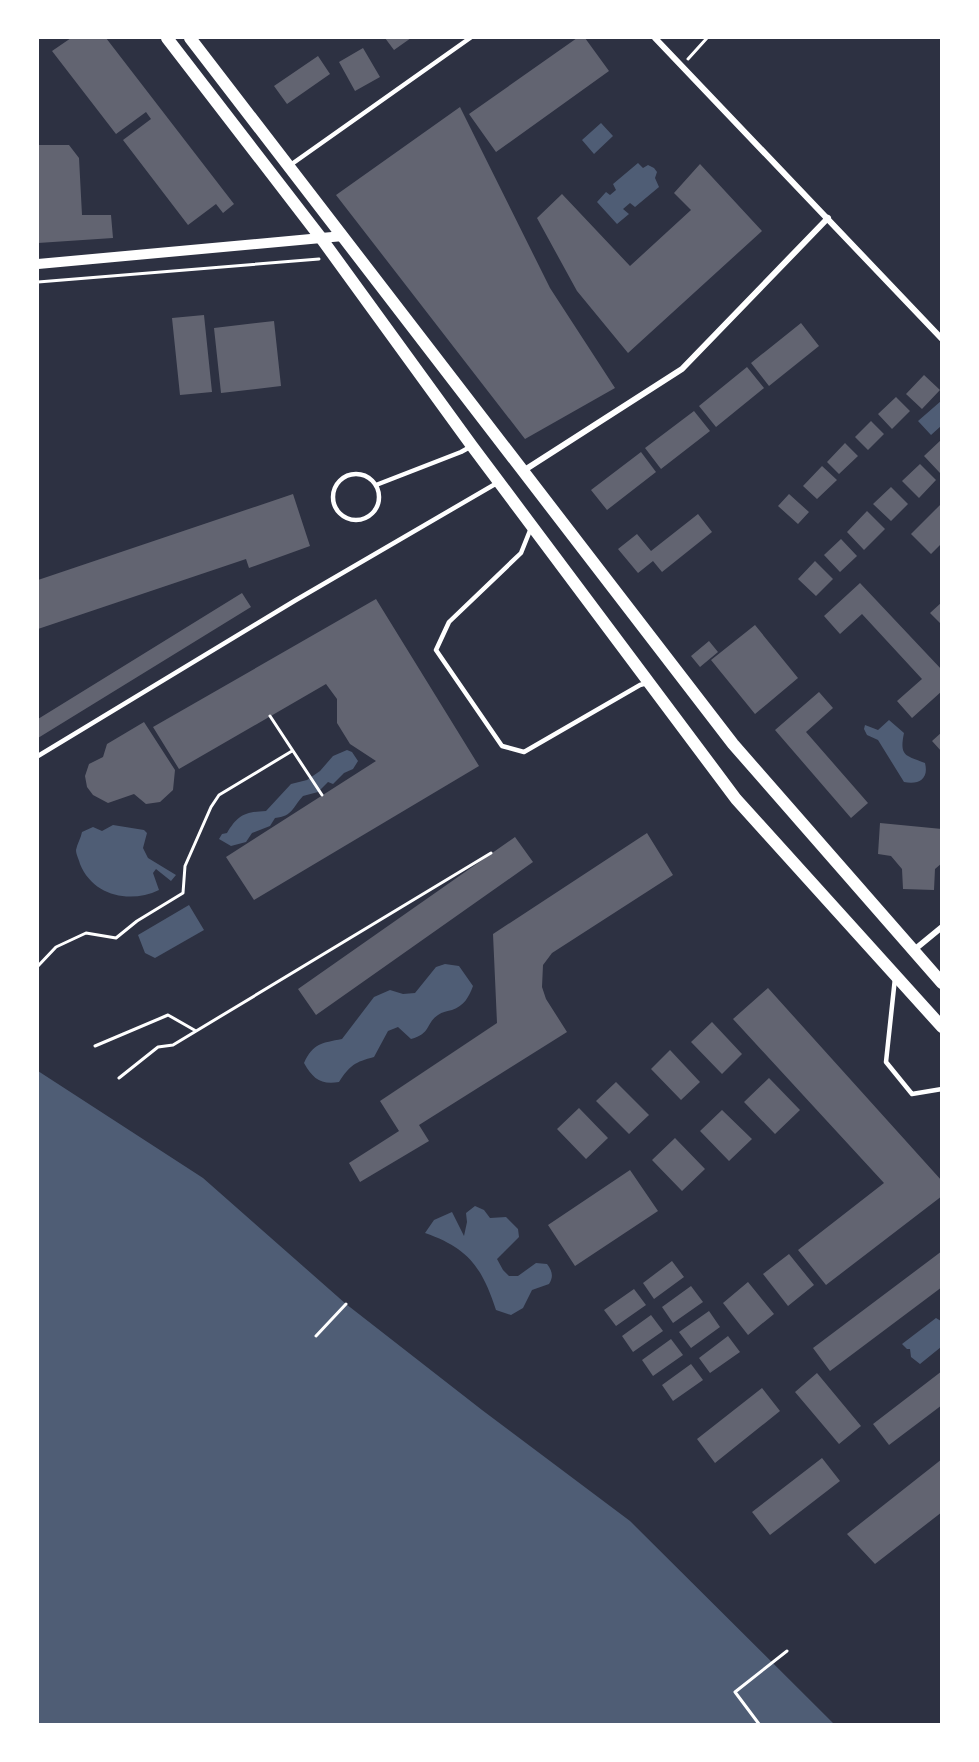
<svg xmlns="http://www.w3.org/2000/svg" width="979" height="1762" viewBox="0 0 979 1762" font-family="'Archivo Narrow',sans-serif">
<rect width="100%" height="100%" fill="#2d3142"/>
<path fill="#4f5d75" d="M601 123 613 136 594 154 582 140Z
M638 163 643 168 648 165 654 168 657 172 655 178 659 187 635 207 630 203 623 209 629 214 617 224 597 202 606 192 610 195 616 190 613 184Z
M941 401V426L931 435 918 421Z
M889 720 904 733C899 757 906 755 925 763 929 779 919 785 904 782L878 740 867 735 864 729 865 725 878 730Z
M347 750 352 752 358 761 353 769 344 773 333 784 328 782 318 792 303 796C292 808 293 816 275 818L270 826 252 833 246 842 231 846 219 839 222 834 227 833C238 815 244 812 266 811L291 784 307 780 320 771 333 756Z
M113 825 144 830 147 833 143 848 148 858 176 875 171 881 156 869 153 873 159 890C130 904 93 896 80 864 79 859 76 855 76 850 77 844 81 838 82 832L93 827 102 831Z
M189 905 204 930 155 958 145 953 138 935Z
M445 964 459 966 473 986C469 997 464 1006 452 1010 448 1011 442 1012 438 1015 425 1024 432 1033 411 1039L398 1027 388 1031 374 1057C355 1062 350 1065 339 1082 321 1085 313 1079 304 1063 313 1043 322 1043 342 1039L374 997 390 990 403 994 415 993 436 967Z
M38 1071 203 1178 346 1304 482 1410 630 1521 834 1724H38Z
M475 1206 484 1210 490 1218 506 1217 518 1229 519 1237 497 1259 503 1270 509 1276H518L536 1263 547 1264C552 1271 554 1276 549 1284L532 1290 523 1308 511 1315 496 1310C482 1267 468 1248 425 1233L434 1220 452 1212 464 1236 467 1222 466 1213Z
M936 1318 941 1321V1347L920 1364 911 1357 910 1349H907L902 1344Z"/>
<path fill="#626471" d="M71 38H106L234 204 223 213 216 204 188 225 123 140 151 119 146 112 116 134 52 51Z
M385 38H411L394 50Z
M577 38H585L609 71 496 152 469 114Z
M363 48 380 77 355 91 339 62Z
M318 56 330 74 287 104 274 86Z
M460 107 550 288 615 388 525 439 336 195Z
M38 145H69L79 158 82 215H111L113 238 38 243Z
M700 164 762 231 628 353 577 291 537 218 562 194 630 266 691 210 674 193Z
M204 315 212 392 180 395 172 318Z
M274 321 281 386 221 393 214 328Z
M801 323 819 346 769 386 751 363Z
M747 367 764 388 716 427 699 406Z
M924 375 940 390 922 409 906 394Z
M896 397 910 411 892 429 878 414Z
M694 411 710 431 661 469 645 448Z
M871 421 884 434 868 450 855 437Z
M942 439V472L940 473 924 456Z
M845 443 858 456 839 474 827 462Z
M641 452 656 472 607 510 591 490Z
M920 464 936 480 919 498 902 481Z
M822 466 837 480 817 499 803 486Z
M891 487 908 504 891 521 873 504Z
M293 494 310 546 249 568 246 559 38 629V580Z
M789 494 809 512 798 524 778 506Z
M942 503V543L931 554 911 534Z
M867 511 885 529 864 550 847 532Z
M698 514 712 532 662 572 653 561 638 573 618 549 637 534 651 551Z
M841 539 857 556 840 572 824 555Z
M815 561 833 579 816 596 798 579Z
M860 583 942 670V691L912 718 897 701 922 679 862 614 840 634 824 616Z
M242 593 251 607 38 738V719Z
M376 599 479 766 254 900 226 857 376 761 350 744 337 723V699L326 684 179 769 153 727Z
M942 602V625L930 613Z
M755 625 798 678 755 714 711 660Z
M709 641 718 652 700 667 691 656Z
M819 692 833 708 806 732 868 803 851 818 775 730Z
M144 722 175 770 173 790 160 802 146 804 134 794 108 803 93 795 87 787 85 776 89 764 103 757 107 744Z
M942 732V752L932 741Z
M880 823 942 829V863L935 869 934 890 903 889 902 869 891 856 878 854Z
M647 833 673 875 552 953 543 965 542 987 546 999 567 1032 419 1125 429 1141 360 1182 349 1163 399 1131 380 1101 497 1023 493 934Z
M515 837 533 862 316 1015 298 989Z
M768 988 942 1181V1196L826 1285 798 1250 884 1183 733 1019Z
M712 1022 742 1054 722 1074 691 1042Z
M670 1050 700 1082 681 1100 651 1069Z
M769 1078 800 1110 775 1134 744 1102Z
M616 1082 649 1115 629 1134 596 1101Z
M579 1108 608 1138 586 1159 557 1129Z
M722 1110 752 1139 729 1161 700 1131Z
M675 1138 705 1169 682 1191 652 1160Z
M630 1170 658 1211 575 1266 548 1225Z
M942 1251V1287L830 1371 813 1348Z
M789 1254 814 1285 788 1306 763 1274Z
M672 1261 684 1277 654 1299 643 1283Z
M748 1282 774 1314 748 1335 723 1303Z
M691 1286 703 1302 673 1323 662 1307Z
M634 1289 646 1305 616 1326 604 1310Z
M709 1311 720 1327 691 1348 679 1332Z
M651 1315 663 1331 633 1352 622 1336Z
M728 1336 740 1352 710 1373 699 1358Z
M671 1339 683 1355 653 1376 642 1360Z
M691 1364 703 1380 673 1401 662 1385Z
M942 1371V1405L889 1445 873 1424Z
M817 1373 861 1426 839 1444 795 1392Z
M762 1388 780 1411 715 1463 697 1439Z
M822 1458 840 1481 770 1535 752 1512Z
M942 1459V1512L875 1564 847 1534Z"/>
<g fill="none" stroke-linecap="round" stroke-linejoin="round">
<path stroke="#fff" stroke-width="3" d="M688 59 707 38
M38 282 319 259
M270 716 322 795
M38 966 56 947 86 933 116 938 137 921 183 893 185 866 211 807 219 795 292 751
M95 1046 168 1015 196 1031
M119 1078 158 1047 173 1045 491 853
M316 1336 346 1304
M759 1724 735 1692 787 1651"/>
<path stroke="#fff" stroke-width="4.5" d="M289 166 470 38
M333 497a23 23 0 1 1 46 0a23 23 0 1 1-46 0Z
M376 485 461 452 470 447
M531 528 521 553 449 622 436 650 502 746 524 752 640 685 647 683
M38 756 296 600 497 483
M895 978 886 1062 912 1094 942 1089"/>
<path stroke="#fff" stroke-width="6" d="M655 38 942 339
M523 471 682 369 828 218
M914 950 942 927"/>
<path stroke="#fff" stroke-width="10" d="M38 264 343 236"/>
<path stroke="#fff" stroke-width="12" d="M167 38 321 238 472 446 736 799 942 1027
M190 38 733 744 942 983"/>
</g>
<rect width="979" height="1762" fill="none" stroke="#ffffff" stroke-width="78"/>
</svg>
